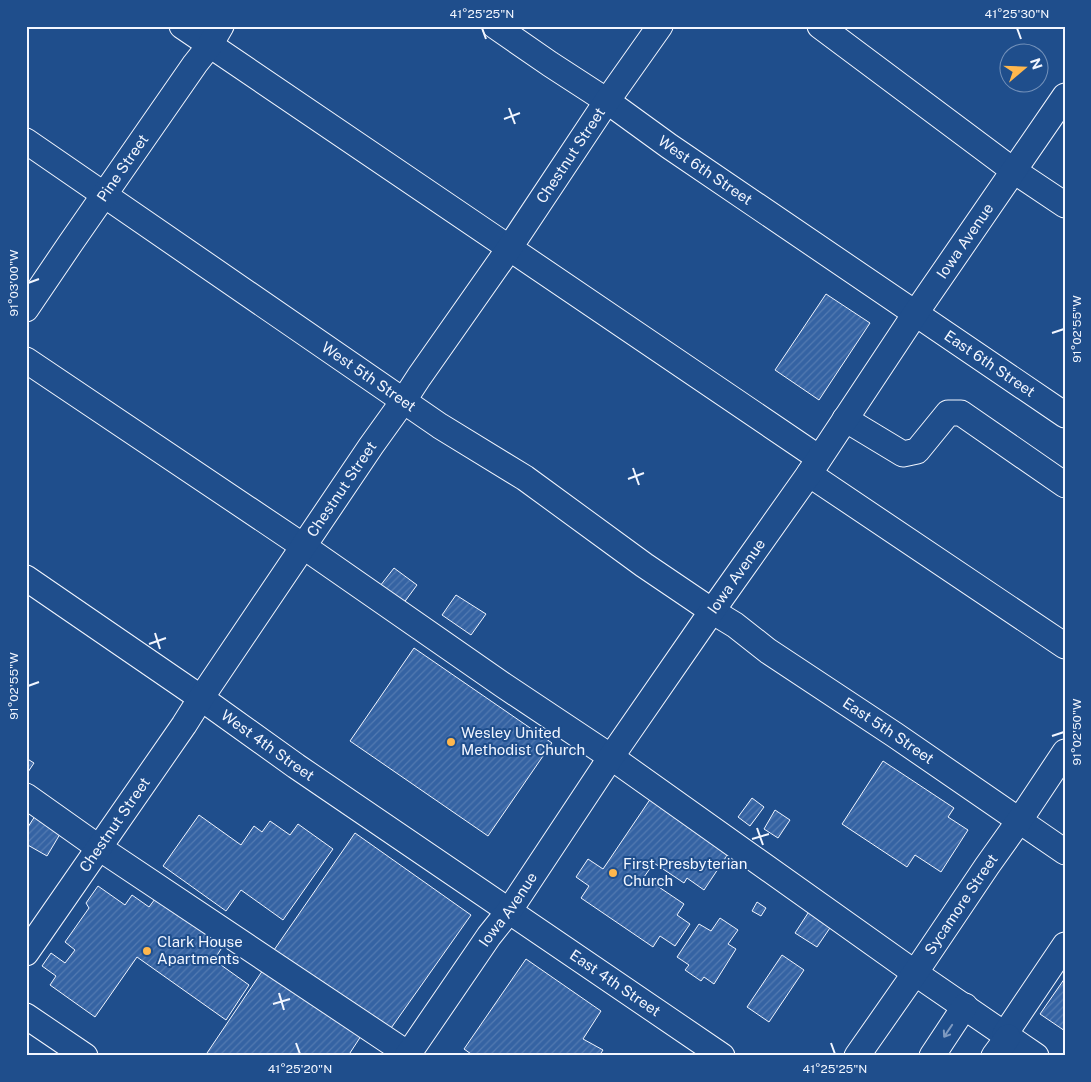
<svg xmlns="http://www.w3.org/2000/svg" width="1091" height="1082" viewBox="0 0 1091 1082" font-family="'Public Sans',sans-serif">
<defs>
<pattern id="building-hatch" width="6" height="6" patternUnits="userSpaceOnUse" patternTransform="scale(1.25)"><rect width="6" height="6" fill="#3563a3"/><path d="M-1 1l2-2M0 6l6-6M5 7l2-2" fill="none" stroke="#537ab1"/></pattern>
</defs>
<rect width="100%" height="100%" fill="#1f4e8c"/>
<path fill="url(#building-hatch)" stroke="#f2f6ff" d="M826 294 870 323 819 400 775 370Z
M394 568 417 585 403 604 380 586Z
M456 595 486 614 471 635 442 615Z
M414 648 552 743 488 836 350 741Z
M26 758 34 763 26 775Z
M883 761 954 808 948 817 968 830 941 872 915 855 907 867 842 824Z
M651 798 730 851 704 890 687 878 684 883 654 863 644 877 684 904 677 915 690 924 675 946 660 936 653 947 581 898 589 886 576 877 588 859 603 869Z
M752 798 764 807 750 826 738 817Z
M775 810 790 820 778 838 764 829Z
M37 813 63 829 47 856 26 844V830Z
M199 815 241 845 254 826 262 832 270 821 290 835 298 824 333 849 283 920 241 890 226 911 163 866Z
M355 833 471 915 389 1031 274 950Z
M98 886 125 905 132 895 149 907 155 899 223 946 214 960 249 985 226 1020 137 957 95 1017 50 985 56 976 42 966 51 953 65 963 75 950 65 942 89 908 86 903Z
M757 902 766 908 761 916 752 911Z
M812 907 834 922 817 947 795 933Z
M720 918 738 930 728 944 736 949 714 984 704 977 701 981 685 970 689 965 677 957 699 924 711 931Z
M782 955 804 970 769 1022 747 1007Z
M526 959 601 1011 583 1039 603 1050 599 1056H474L464 1049Z
M263 970 361 1036 348 1056H205Z
M1065 978V1031L1040 1014Z"/>
<g fill="none" stroke-linecap="round" stroke-linejoin="round">
<g stroke="#f2f6ff" stroke-width="27">
<g id="minor">
<path d="M182 26 819 458"/>
<path id="s1" d="M495 26 550 64 607 101 669 146 1065 415"/>
<path d="M820 26 1014 171 1065 205"/>
<path id="s2" d="M26 141 440 426 525 478 644 565 712 611 735 625 768 651 895 735 1065 852"/>
<path id="s3" d="M26 309 70 244 195 64 210 45 221 26"/>
<path d="M26 360 303 546 503 685 611 757 915 973 1036 1056"/>
<path d="M845 419 903 454 917 451 948 413H961L1065 485"/>
<path d="M809 474 1065 646"/>
<path id="s4" d="M26 578 201 698 296 766 722 1056"/>
<path d="M26 796 98 847 408 1054"/>
<path id="s5" d="M26 953 184 725 201 698 371 446 404 400 419 377 506 253 607 101 660 26"/>
<path d="M26 1016 85 1056"/>
<path d="M1005 1034 1065 945"/>
<path id="s6" d="M407 1056 489 936 509 911 611 757 712 611 809 474 915 314 1065 96"/>
<path id="s7" d="M857 1056 915 973 987 866 1019 821 1065 752"/>
<path d="M932 1056 965 1006"/>
<path d="M994 1056 1008 1037"/>
</g>
</g>
<use href="#minor" stroke="#1f4e8c" stroke-width="25"/>
</g>
<defs><path id="oneway-shaft" d="M-6 0H5M1.5-3L5.5 0L1.5 3" fill="none" stroke-width="1.6" stroke-linecap="round" stroke-linejoin="round" transform="scale(1.25)"/></defs>
<use stroke="#7e9ac0" href="#oneway-shaft" transform="translate(948 1031) rotate(124)"/>
<path fill="none" stroke="#f2f6ff" stroke-width="2" d="M482 28 486 39M1017 28 1021 39M509 108 515 124M504 119 520 113M28 283 39 279M1052 333 1064 329M633 468 639 485M628 479 644 473M155 633 160 649M149 644 166 638M28 686 39 682M1052 736 1064 732M757 828 763 845M752 839 769 834M279 993 284 1010M273 1004 290 999M296 1043 300 1054M831 1043 835 1054"/>
<g fill="#ffb74d" stroke="#1f4e8c" stroke-width="2">
<circle cx="451" cy="742" r="5"/>
<circle cx="613" cy="873" r="5"/>
<circle cx="147" cy="951" r="5"/>
</g>
<g text-anchor="middle" stroke-width="4" stroke-linejoin="round" paint-order="stroke">
<g font-size="15" fill="#f2f6ff" stroke="#1f4e8c">
<text dy="5" stroke="none"><textPath href="#s5" startOffset="966">Chestnut Street</textPath></text>
<text dy="5" stroke="none"><textPath href="#s3" startOffset="171">Pine Street</textPath></text>
<text dy="5" stroke="none"><textPath href="#s1" startOffset="255">West 6th Street</textPath></text>
<text dy="5" stroke="none"><textPath href="#s6" startOffset="988">Iowa Avenue</textPath></text>
<text dy="5" stroke="none"><textPath href="#s1" startOffset="599">East 6th Street</textPath></text>
<text dy="5" stroke="none"><textPath href="#s2" startOffset="416">West 5th Street</textPath></text>
<text dy="5" stroke="none"><textPath href="#s5" startOffset="561">Chestnut Street</textPath></text>
<text dy="5" stroke="none"><textPath href="#s6" startOffset="582">Iowa Avenue</textPath></text>
<text dy="5" stroke="none"><textPath href="#s2" startOffset="1045">East 5th Street</textPath></text>
<text dy="5" stroke="none"><textPath href="#s4" startOffset="294">West 4th Street</textPath></text>
<text dy="5" stroke="none"><textPath href="#s5" startOffset="156">Chestnut Street</textPath></text>
<text dy="5" stroke="none"><textPath href="#s7" startOffset="184">Sycamore Street</textPath></text>
<text dy="5" stroke="none"><textPath href="#s6" startOffset="178">Iowa Avenue</textPath></text>
<text dy="5" stroke="none"><textPath href="#s4" startOffset="715">East 4th Street</textPath></text>
</g>
<g font-size="15" fill="#f2f6ff" stroke="#1f4e8c" text-anchor="start">
<text x="461" y="738">Wesley United<tspan x="461" dy="17">Methodist Church</tspan></text>
<text x="623" y="869">First Presbyterian<tspan x="623" dy="17">Church</tspan></text>
<text x="157" y="947">Clark House<tspan x="157" dy="17">Apartments</tspan></text>
</g>
</g>
<rect width="1091" height="1082" fill="none" stroke="#1f4e8c" stroke-width="55"/>
<g transform="translate(1024 68) rotate(71)"><circle r="24" fill="#1f4e8c" stroke="#7391ba"/>
<path d="M0-4L9 19L0 12L-9 19Z" fill="#ffb74d"/>
<text y="-8" font-size="14" font-weight="bold" text-anchor="middle" fill="#f2f6ff">N</text>
</g>
<rect x="28" y="28" width="1036" height="1026" fill="none" stroke="#f2f6ff" stroke-width="2"/>
<g font-size="12" text-anchor="middle" fill="#f2f6ff">
<text x="482" y="18">41°25'25"N</text>
<text x="1017" y="18">41°25'30"N</text>
<text transform="translate(14 283) rotate(-90)" y="4">91°03'00"W</text>
<text transform="translate(1077 329) rotate(-90)" y="4">91°02'55"W</text>
<text transform="translate(14 686) rotate(-90)" y="4">91°02'55"W</text>
<text transform="translate(1077 732) rotate(-90)" y="4">91°02'50"W</text>
<text x="300" y="1073">41°25'20"N</text>
<text x="835" y="1073">41°25'25"N</text>
</g>
</svg>
